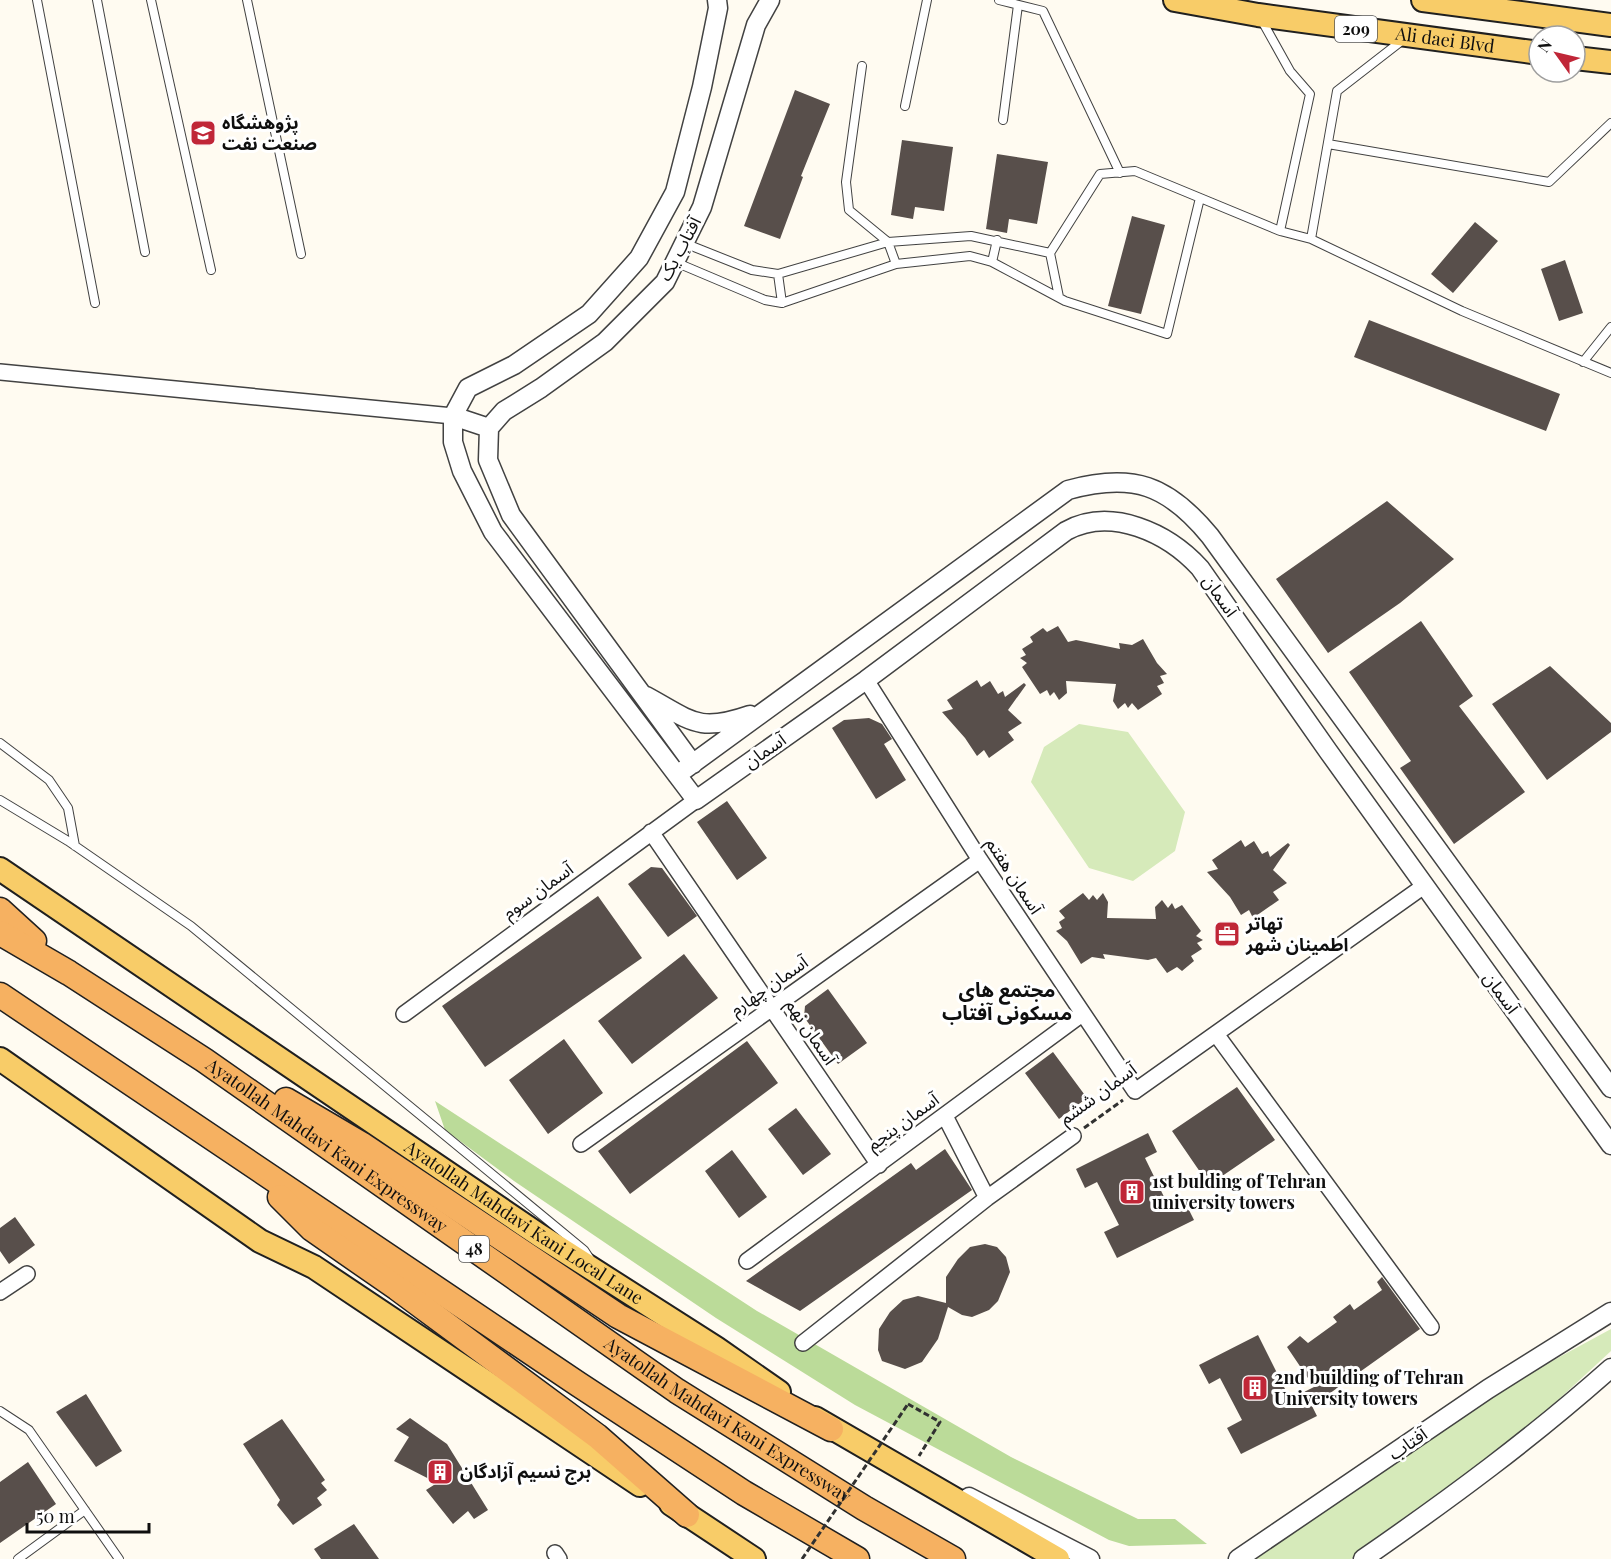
<svg xmlns="http://www.w3.org/2000/svg" width="1611" height="1559" viewBox="0 0 1611 1559" font-family="'Playfair Display','Noto Sans Arabic',serif">
<rect width="100%" height="100%" fill="#fffbf1"/>
<path fill="#d6eaba" d="M1079 724 1128 732 1185 812 1175 851 1133 881 1089 868 1031 782 1044 747Z
M1611 1329V1351L1532 1424 1388 1534 1351 1559H1254L1482 1399Z"/>
<path fill="#bbdb99" d="M435 1101 757 1311 1011 1457 1138 1519H1175L1207 1544 1129 1546 1109 1540 855 1405 716 1318 514 1181 445 1130Z"/>
<path fill="#584f4b" d="M795 90 830 104 801 176 803 177 780 239 744 226Z
M902 140 953 147 944 211 915 207 913 219 891 215Z
M997 154 1048 162 1037 224 1009 219 1007 233 986 229Z
M1132 216 1165 225 1141 314 1108 306Z
M1475 222 1498 241 1453 293 1431 274Z
M1565 260 1583 313 1559 321 1541 269Z
M1369 320 1560 394 1546 431 1354 357Z
M1387 501 1454 559 1400 603 1328 653 1276 579Z
M1421 621 1473 696 1459 706 1525 792 1454 844 1400 768 1411 761 1349 672Z
M1058 626 1068 642 1076 640 1120 649 1119 643 1132 645 1143 639 1157 663 1167 674 1160 676 1164 683 1157 686 1162 694 1138 710 1132 703 1128 708 1125 703 1118 709 1113 701 1116 684 1066 681 1067 693 1059 700 1054 692 1050 696 1047 690 1040 694 1022 667 1027 663 1020 658 1026 655 1022 649 1033 642 1030 637 1043 628 1047 632Z
M1550 666 1611 723V732L1547 780 1492 704Z
M977 680 981 687 990 681 998 694 1003 691 1005 697 1024 683 1026 685 1008 710 1022 723 1008 732 1014 740 989 758 984 750 977 756 965 738 942 712 953 709 947 700Z
M869 718 882 724 892 739 884 744 906 780 876 799 832 728 844 720Z
M727 801 767 858 737 880 697 822Z
M1241 840 1245 847 1254 841 1262 854 1268 851 1270 857 1288 843 1290 845 1273 870 1287 883 1273 892 1279 900 1253 918 1249 910 1241 915 1230 897 1207 872 1218 869 1212 860Z
M651 867 662 868 697 916 668 937 628 884Z
M1083 893 1089 900 1093 895 1097 900 1103 893 1108 902 1107 918 1156 919 1155 907 1162 900 1168 908 1172 903 1175 909 1182 905 1201 931 1196 936 1203 940 1197 943 1202 949 1191 956 1194 961 1182 971 1177 967 1167 973 1156 958 1148 960 1103 954 1105 959 1092 957 1081 964 1067 941 1056 931 1062 928 1059 922 1065 918 1059 911Z
M598 896 642 958 485 1067 442 1006Z
M684 954 718 998 632 1064 598 1021Z
M828 989 867 1043 838 1064 804 1017 805 1006Z
M564 1039 603 1093 548 1134 509 1080Z
M747 1041 778 1083 630 1194 598 1151Z
M1053 1052 1087 1098 1059 1119 1025 1073Z
M1237 1087 1275 1140 1209 1185 1172 1131Z
M796 1108 831 1154 803 1175 768 1129Z
M1148 1133 1157 1152 1145 1158 1167 1203 1182 1196 1194 1220 1117 1258 1104 1232 1119 1225 1097 1182 1085 1188 1076 1169Z
M945 1149 972 1190 800 1311 746 1281 911 1163 916 1170Z
M732 1150 767 1197 739 1218 705 1171Z
M15 1217 35 1245 9 1264 0 1251V1228Z
M985 1244 997 1247 1006 1257 1010 1272 998 1301 989 1310 972 1317 962 1315 948 1307 938 1339 922 1362 905 1369 882 1361 878 1350 879 1329 890 1312 903 1300 918 1296 946 1303V1277L958 1259 970 1247Z
M1382 1277 1420 1329 1312 1406 1317 1416 1241 1454 1227 1428 1242 1420 1220 1378 1209 1384 1199 1365 1258 1335 1290 1399 1314 1387 1287 1347 1300 1336 1308 1343 1337 1322 1333 1317 1350 1304 1354 1310 1382 1290 1377 1282Z
M86 1394 122 1451 96 1467 56 1412Z
M410 1418 447 1444 488 1510 474 1519 468 1511 453 1524 426 1490 437 1483 394 1461 409 1437 396 1429Z
M282 1419 325 1480 321 1483 327 1490 317 1498 322 1505 293 1525 277 1505 280 1500 243 1444Z
M28 1462 56 1504 0 1543V1482Z
M354 1524 379 1559H321L314 1549Z"/>
<g fill="none" stroke-linecap="round" stroke-linejoin="round">
<g stroke="#424242" stroke-width="10">
<path id="service" d="M37 0 95 303
M97 0 145 252
M151 0 211 270
M247 0 301 254
M999 0 1043 11 1120 173
M1261 19 1290 71 1310 94 1280 231 1311 239 1337 91 1404 39
M862 66 846 182 849 210 888 242 896 264
M905 106 927 0
M1003 120 1018 5
M1328 144 1549 182 1611 123
M1311 239 1462 311 1611 373
M684 243 752 270 778 274
M1050 253 971 236 888 242 778 274 782 303 896 264 970 256 992 262 1065 301 1167 334 1200 198
M675 262 765 300 782 303
M992 262 997 240
M1059 297 1050 253 1100 174 1135 171 1280 231
M1583 362 1611 327
M0 743 49 780 68 808 75 846
M0 800 68 841 191 926 584 1250 590 1259
M0 1411 29 1430 119 1559
M18 1559 85 1510"/>
</g>
<g stroke="#424242" stroke-width="18">
<path id="minor" d="M0 372 453 416
M866 680 980 860 1135 1091 1424 886
M651 832 879 1165
M404 1014 696 800
M1216 1034 1431 1327
M945 1116 987 1198
M581 1144 980 860
M747 1261 1082 1014
M0 1292 27 1274
M803 1343 987 1198 1073 1136
M555 1553 559 1559"/>
</g>
<g stroke="#424242" stroke-width="21">
<path id="tertiary" d="M717 0 718 8 702 87 675 192 639 258 589 314 514 365 468 388 453 416V442L462 471 493 532 696 800 866 680 1066 531C1111 506 1168 533 1200 568L1328 751 1611 1145
M453 416 489 428
M489 428 504 411 541 388 605 342 665 282 702 207 756 25 770 0
M489 428 488 460 511 515 693 764
M646 696C692 721 698 733 750 715
M677 775 1068 490C1133 472 1168 485 1210 536L1611 1088
M969 1497 1090 1559
M1238 1559 1488 1389 1611 1312
M1363 1559C1451 1498 1531 1439 1611 1368"/>
</g>
<g stroke="#202020" stroke-width="26">
<g id="primary">
<path id="s1" d="M1175 0 1258 15 1539 53"/>
<path d="M1423 0 1611 25"/>
<path d="M1575 58 1611 62"/>
<path id="s2" d="M0 869 539 1235 716 1348 779 1392"/>
<path d="M0 1059 260 1241 314 1267 640 1485"/>
<path d="M815 1418 1058 1559"/>
<path d="M671 1504 754 1559"/>
</g>
</g>
<g stroke="#202020" stroke-width="27">
<g id="trunk">
<path d="M0 910 34 941"/>
<path id="s3" d="M0 933 69 973 204 1060 677 1391 864 1508 953 1559"/>
<path d="M0 995 578 1384 744 1493 857 1559"/>
<path d="M286 1100 361 1144 618 1316 831 1429"/>
<path d="M280 1197 312 1229 397 1288 597 1436 687 1515"/>
</g>
</g>
<path stroke="#313131" stroke-width="3" stroke-dasharray="6 3" stroke-linecap="butt" d="M1084 1128 1123 1100
M908 1404 940 1422 919 1456"/>
<use href="#service" stroke="#fff" stroke-width="8"/>
<use href="#minor" stroke="#fff" stroke-width="15"/>
<use href="#tertiary" stroke="#fff" stroke-width="18"/>
<use href="#primary" stroke="#f8cc68" stroke-width="22"/>
<use href="#trunk" stroke="#f6b161" stroke-width="24"/>
<path stroke="#313131" stroke-width="3" stroke-dasharray="6 3" stroke-linecap="butt" d="M802 1559 908 1404"/>
</g>
<defs>
<g id="university-square" transform="scale(1.35)"><rect x="-9" y="-9" width="18" height="18" rx="4" fill="#c02637" stroke="#fff"/><path d="M0-5L7-2L0 1L-7-2ZM-4 1L0 2.5L4 1V4Q0 6-4 4Z" fill="#fff"/></g>
<g id="office-square" transform="scale(1.35)"><rect x="-9" y="-9" width="18" height="18" rx="4" fill="#c02637" stroke="#fff"/><path d="M-6-3h4V-5.5h4V-3h4V5H-6ZM-1-4.5V-3h2v-1.5ZM-6 0V1H6V0Z" fill="#fff"/></g>
<g id="building-square" transform="scale(1.35)"><rect x="-9" y="-9" width="18" height="18" rx="4" fill="#c02637" stroke="#fff"/><path d="M-4-6H4V6H1V3H-1V6H-4ZM-2.5-4.3h1.7v1.8h-1.7ZM.8-4.3h1.7v1.8H.8ZM-2.5-1h1.7V.8h-1.7ZM.8-1h1.7V.8H.8Z" fill="#fff"/></g>
</defs>
<g fill-rule="evenodd">
<use href="#university-square" x="203" y="133"/>
<use href="#office-square" x="1227" y="934"/>
<use href="#building-square" x="1132" y="1192"/>
<use href="#building-square" x="1255" y="1388"/>
<use href="#building-square" x="440" y="1472"/>
</g>
<g text-anchor="middle" stroke-width="6" stroke-linejoin="round" paint-order="stroke">
<g fill="#fff" stroke="#575757" stroke-width="1.5">
<rect x="1335" y="16" width="42" height="26" rx="4.5"/>
<rect x="459" y="1236" width="30" height="26" rx="4.5"/>
</g>
<g font-size="16" font-weight="bold" fill="#0f0f0f">
<text x="1356" y="35">209</text>
<text x="474" y="1255">48</text>
</g>
<g font-size="18" fill="#0f0f0f" stroke="#fff">
<text dy="6" stroke="none"><textPath href="#s1" startOffset="273">Ali daei Blvd</textPath></text>
<text transform="translate(680 249) rotate(-62)" y="6">آفتاب یک</text>
<text transform="translate(1220 596) rotate(55)" y="6">آسمان</text>
<text transform="translate(765 751) rotate(-35)" y="6">آسمان</text>
<text transform="translate(1014 876) rotate(57)" y="6">آسمان هفتم</text>
<text transform="translate(538 891) rotate(-36)" y="6">آسمان سوم</text>
<text transform="translate(769 986) rotate(-35)" y="6">آسمان چهارم</text>
<text transform="translate(1501 993) rotate(54)" y="6">آسمان</text>
<text transform="translate(811 1032) rotate(56)" y="6">آسمان نهم</text>
<text transform="translate(1098 1094) rotate(-36)" y="6">آسمان ششم</text>
<text transform="translate(903 1122) rotate(-36)" y="6">آسمان پنجم</text>
<text dy="6" stroke="none"><textPath href="#s3" startOffset="390">Ayatollah Mahdavi Kani Expressway</textPath></text>
<text dy="6" stroke="none"><textPath href="#s2" startOffset="632">Ayatollah Mahdavi Kani Local Lane</textPath></text>
<text dy="6" stroke="none"><textPath href="#s3" startOffset="876">Ayatollah Mahdavi Kani Expressway</textPath></text>
<text transform="translate(1408 1444) rotate(-34)" y="6">آفتاب</text>
</g>
<g font-size="18" font-weight="bold" fill="#0f0f0f" stroke="#fff" text-anchor="start">
<text x="222" y="129">پژوهشگاه<tspan x="222" dy="21">صنعت نفت</tspan></text>
<text x="1246" y="930">تهاتر<tspan x="1246" dy="21">اطمینان شهر</tspan></text>
<text x="1152" y="1188">1st bulding of Tehran<tspan x="1152" dy="21">university towers</tspan></text>
<text x="1274" y="1384">2nd building of Tehran<tspan x="1274" dy="21">University towers</tspan></text>
<text x="460" y="1478">برج نسیم آزادگان</text>
</g>
<g font-size="20" font-weight="bold" fill="#0f0f0f" stroke="#fff">
<text x="1007" y="997">مجتمع های<tspan x="1007" dy="23">مسکونی آفتاب</tspan></text>
</g>
</g>
<g transform="translate(1557 54) rotate(304)"><circle r="28" fill="#ffffff" stroke="#9f9f9f" stroke-width="1.5"/>
<path d="M0-4.5L10 22L0 15L-10 22Z" fill="#c02637"/>
<text y="-9" font-size="16" font-weight="bold" text-anchor="middle" fill="#0f0f0f">N</text>
</g>
<path d="M27 1523v9h122v-9" fill="none" stroke="#0f0f0f" stroke-width="3"/>
<text x="36" y="1523" font-size="18" fill="#0f0f0f" stroke="#ffffff" stroke-width="4.5" paint-order="stroke">50 m</text>
</svg>
